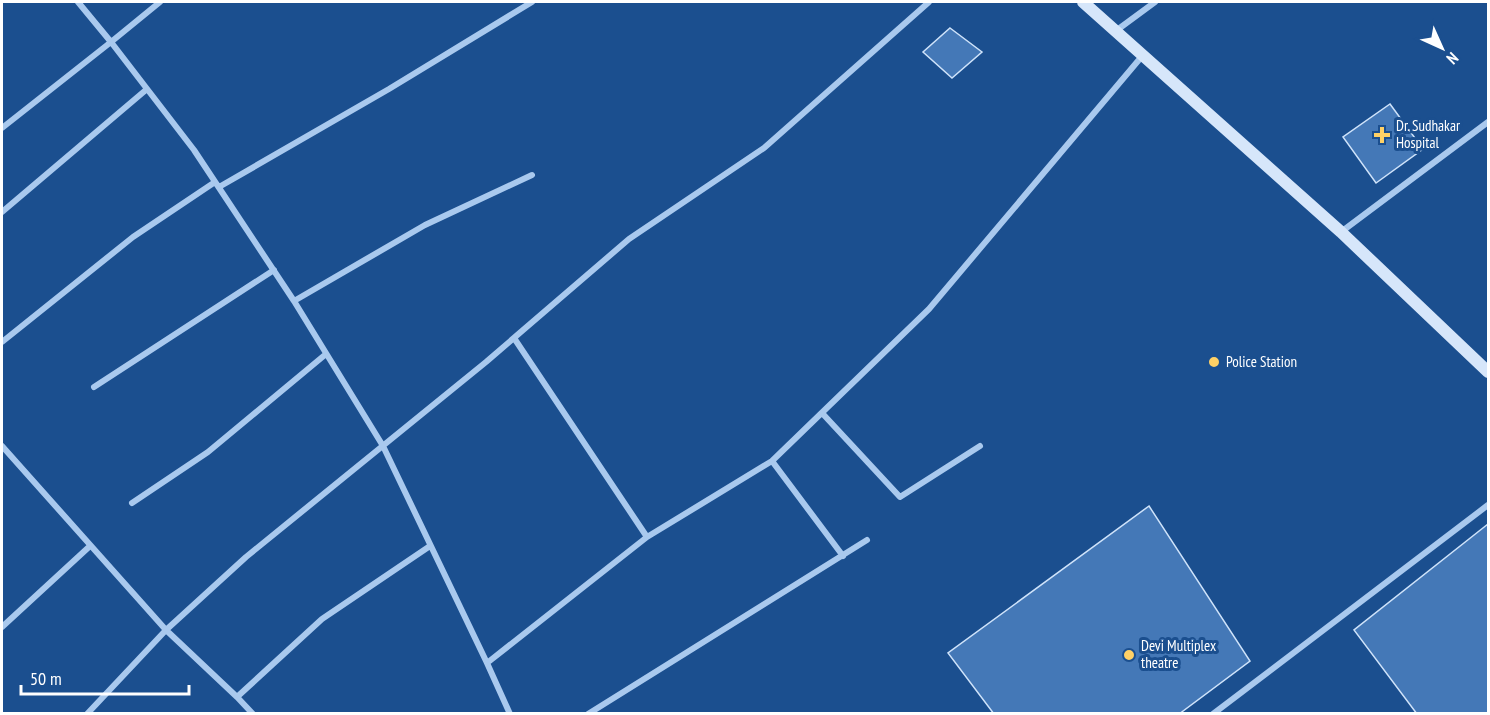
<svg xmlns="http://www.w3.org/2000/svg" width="1490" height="715" viewBox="0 0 1490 715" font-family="'PT Sans Narrow',sans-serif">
<rect width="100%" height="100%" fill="#1b4f8f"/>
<path fill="#4478b7" stroke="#cfe3fa" stroke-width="1.5" d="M950 28 982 52 952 78 923 52Z
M1390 104 1423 149 1376 183 1343 137Z
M1149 506 1250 661 1179 714H994L948 653Z
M1488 524V714H1417L1354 630Z"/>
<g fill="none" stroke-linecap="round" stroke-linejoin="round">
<path stroke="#a9c9ee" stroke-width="6" d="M160 2 111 42 194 150 294 301 383 446 487 663
M1117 30 1155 2
M2 128 111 42 78 2
M219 187 389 89 532 2
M2 212 147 89
M1341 232 1488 122
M294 301 425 225 532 175
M514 338 647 537
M2 342 133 237 215 182
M94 387 274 270
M822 413 900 497 980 446
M2 446 166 630 87 714
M772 461 843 556
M132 503 208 452 326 354
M2 627 90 546
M237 697 166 630 246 557 486 362 629 239 764 148 929 2
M253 714 237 697 322 619 430 546
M510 714 487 663 647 537 772 461 929 309 1143 55
M588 714 867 540
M1213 714 1488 505"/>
<path stroke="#d6e6fa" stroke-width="12" d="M1083 2 1341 232 1488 372"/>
</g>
<g fill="#ffd166" stroke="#1b4f8f" stroke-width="2">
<path d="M1379 126h6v6h6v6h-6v6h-6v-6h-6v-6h6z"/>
<circle cx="1214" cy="362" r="6"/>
<circle cx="1129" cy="655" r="6"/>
</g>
<g text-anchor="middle" stroke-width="6" stroke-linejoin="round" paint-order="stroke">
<g font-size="15" fill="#fff" stroke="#1b4f8f" text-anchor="start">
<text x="1396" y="131">Dr. Sudhakar<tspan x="1396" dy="17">Hospital</tspan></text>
<text x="1226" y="367">Police Station</text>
<text x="1141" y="651">Devi Multiplex<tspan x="1141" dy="17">theatre</tspan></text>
</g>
</g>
<rect width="1490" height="715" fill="none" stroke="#ffffff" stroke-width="6"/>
<g transform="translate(1442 48) rotate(135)" stroke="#1b4f8f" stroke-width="4.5" paint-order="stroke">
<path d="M0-4.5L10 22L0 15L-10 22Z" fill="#ffffff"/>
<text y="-9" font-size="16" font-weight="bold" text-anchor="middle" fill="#ffffff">N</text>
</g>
<path d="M21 685v9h168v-9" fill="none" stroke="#ffffff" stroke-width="3"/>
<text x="30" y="685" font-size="18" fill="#ffffff" stroke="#1b4f8f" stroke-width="4.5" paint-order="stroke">50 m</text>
</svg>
